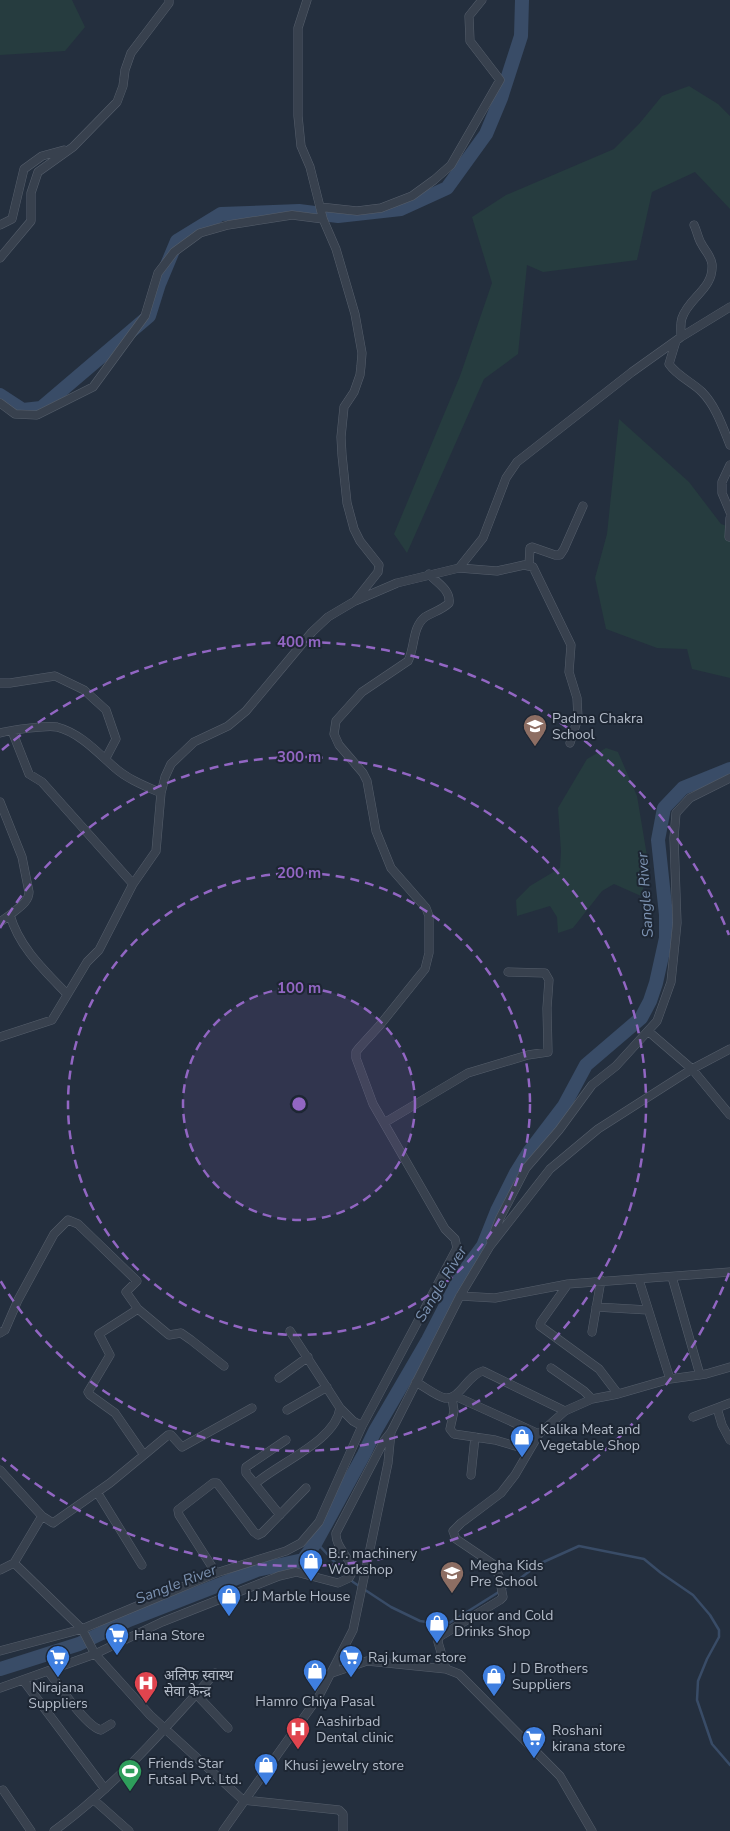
<svg xmlns="http://www.w3.org/2000/svg" width="730" height="1831" viewBox="0 0 730 1831" font-family="'Nunito Sans','Noto Sans Devanagari',sans-serif">
<rect width="100%" height="100%" fill="#242f3e"/>
<path fill="#263c3f" d="M0 0H72L85 27 65 51 0 55Z
M689 86 718 104 730 116V209L695 172 652 192 637 260 543 272 527 265 518 354 484 379 407 553 394 534 460 376 492 283 472 217 506 195 614 149 639 124 662 96Z
M619 419 689 482 721 524 730 527V678L692 669 687 649 657 648 606 629 595 578 607 534Z
M606 748 618 752 637 796 649 868 641 896 614 884 602 891 573 928 558 933 557 917 550 906 517 916 516 900 530 886 560 868 561 851 558 808 587 759Z"/>
<g fill="none" stroke-linecap="round" stroke-linejoin="round">
<path stroke="#394c67" stroke-width="2.5" d="M316 1542 353 1582 391 1607 420 1621 446 1625 518 1580 539 1564 579 1546 644 1559 661 1573 693 1595 710 1615 719 1630V1637L707 1659 698 1681 697 1700 712 1744 730 1765"/>
<path stroke="#394c67" stroke-width="14" d="M0 395 23 410 41 408 149 316 159 284 177 241 221 214 299 211 338 216 401 209 447 188 486 134 501 98 521 36 522 0
M0 1669 79 1644 129 1620 257 1570 303 1560 316 1542 364 1454 375 1431 428 1340 461 1276 483 1246 497 1211 516 1173 529 1152 564 1106 586 1065 641 1018 650 1001 656 983 666 938V915L658 840 664 808 683 788 730 769"/>
<g stroke="#565f6c" stroke-width="9">
<path id="minor" d="M307 0 298 28V116L301 146 310 167 323 219 336 249 355 314 362 353 361 366 360 375 354 392 344 407 341 437 342 455 347 503 354 529 360 541 379 565 378 572 355 601
M320 207 357 211 381 208 412 196 434 180 451 165 500 80 470 41 469 16 482 0
M0 225 12 219 24 169 42 156 64 150
M0 258 31 221V193L38 172 73 147 117 102 123 86 125 70 131 53 169 3V0
M681 337C681 331 680 324 682 318 689 297 714 289 712 264 711 256 705 251 701 243 698 238 697 231 694 225
M676 341 669 364C677 376 692 382 702 392 716 406 723 428 730 445
M0 403 15 414 37 415 93 387 145 316 158 273 174 252 200 233 228 225 292 215 323 219
M730 465 722 482V493L730 512
M729 537 730 518
M529 565 530 548 532 547 555 555H560L564 549 583 506
M459 568 497 571 524 565 533 567 571 645 569 672 577 698 578 718 570 743
M0 683H10L55 676 84 690 106 710 116 739 106 758
M12 731 29 774 42 782 133 884
M0 733C11 730 47 725 57 727 80 733 97 752 114 767 127 779 145 786 161 793
M0 802 22 857 29 892C29 902 18 908 10 915 19 947 44 970 67 994
M0 922 10 915
M648 1031 692 1069 730 1115
M0 1037 52 1020 87 962 99 950 133 884 156 851 161 793 165 777 171 764 194 742 228 726 246 711 312 632 328 617 355 601 397 583 459 568 483 538 506 478 517 462 632 372 681 337 730 307
M384 1123 468 1073 528 1055 548 1052 547 1008 549 980 545 973 508 972
M491 1241 500 1218 526 1168 559 1130 592 1085 616 1066 657 1021 671 982 677 923 674 838 676 813 690 798 730 778
M672 1277 700 1375
M639 1280 670 1379
M568 1284 541 1322 540 1326 599 1369 618 1394
M460 1296 495 1298 568 1284 730 1272
M596 1307 648 1310
M138 1309 169 1335 181 1333 191 1340 224 1366
M290 1331 340 1408 353 1421 362 1426
M592 1332 601 1280
M0 1333 5 1330 18 1300 54 1234 68 1220 78 1224 137 1281 126 1292 138 1309 99 1334 110 1355 88 1392 90 1395 115 1413 144 1455 110 1483 53 1523 42 1516 14 1563 0 1570
M551 1368 584 1391 592 1399
M279 1378 308 1357
M416 1382C425 1387 436 1396 445 1398 460 1400 467 1375 483 1371L565 1411
M455 1396 539 1434
M452 1398 454 1411 450 1429 454 1434 495 1440 529 1450
M717 1408 722 1425 730 1440
M287 1410 327 1387
M693 1417 730 1403
M144 1455 168 1435H171L182 1447 252 1408
M0 1470 42 1516
M471 1475 475 1437
M255 1484 246 1473V1467L286 1440
M97 1492 142 1565
M280 1515 255 1484C278 1463 336 1441 340 1408
M14 1563 82 1629 95 1654 150 1715 243 1800 339 1810 343 1814V1831
M216 1573 179 1515 178 1510 213 1483H217L254 1532 258 1535 262 1533 306 1488
M0 1651 82 1629 216 1573 286 1551 301 1543 319 1522 362 1426 457 1248 455 1239 445 1229 373 1104 356 1058V1052L359 1048 380 1025 425 969 429 953V916L426 908 391 868 376 831 367 781 363 773 339 745 334 734 336 721 362 692 408 661C415 648 412 627 425 617 433 612 442 610 449 603 451 590 437 583 429 574
M446 1669 438 1642 439 1637 500 1600 503 1597 499 1576 493 1564 456 1539 453 1531 461 1523 501 1493 515 1475 539 1434 565 1411 592 1399 618 1394 670 1379 706 1374 730 1367
M48 1671C58 1684 86 1727 101 1730L111 1724
M332 1673 367 1661 446 1669 459 1674 560 1776 592 1831
M23 1680 105 1789
M0 1688 95 1654 162 1622 279 1576 296 1572 338 1583 349 1578 353 1571C350 1557 335 1547 336 1533L384 1441 391 1432
M196 1694 228 1728
M3 1790 31 1831
M94 1800 129 1831
M54 1831C114 1787 165 1729 215 1673
M223 1831 319 1696 353 1630 388 1463 391 1432 460 1296 490 1246 550 1169 598 1129 692 1069 730 1049"/>
</g>
<use href="#minor" stroke="#38414e" stroke-width="8"/>
</g>
<circle cx="299" cy="1104" r="116" fill="#9266c3" fill-opacity=".12"/>
<g fill="none" stroke="#9266c3" stroke-width="2.5" stroke-dasharray="9 6">
<circle cx="299" cy="1104" r="116"/>
<circle cx="299" cy="1104" r="231"/>
<path d="M0 928A347 347 0 1 1 0 1280"/>
<path d="M729 1273A462 462 0 0 1 2 1458M2 750A462 462 0 0 1 729 935"/>
</g>
<defs>
<g id="school-pin" transform="scale(1.25)"><path d="M0 17L-7.5 6A9.5 9.5 0 1 1 7.5 6Z" fill="#8d6e63" stroke="#1d2633"/><path d="M0-5L7-2L0 1L-7-2ZM-4 1L0 2.5L4 1V4Q0 6-4 4Z" fill="#fff"/></g>
<g id="shop-pin" transform="scale(1.25)"><path d="M0 17L-7.5 6A9.5 9.5 0 1 1 7.5 6Z" fill="#3f7fe0" stroke="#1d2633"/><path d="M-5-2.5h2.3a2.7 3.5 0 0 1 5.4 0H5L5.5 6h-11ZM-1.5-2.5h3a1.5 2.3 0 0 0-3 0Z" fill="#fff"/></g>
<g id="supermarket-pin" transform="scale(1.25)"><path d="M0 17L-7.5 6A9.5 9.5 0 1 1 7.5 6Z" fill="#3f7fe0" stroke="#1d2633"/><path d="M-6-5.5h2.5l.6 2H6L4.5 2H-2.5L-4.4-4H-6ZM-1.5 3.2a1.3 1.3 0 1 0 .1 0ZM3 3.2a1.3 1.3 0 1 0 .1 0Z" fill="#fff"/></g>
<g id="hospital-pin" transform="scale(1.25)"><path d="M0 17L-7.5 6A9.5 9.5 0 1 1 7.5 6Z" fill="#e0444e" stroke="#1d2633"/><path d="M-5-5h3v3.5h4V-5h3V5h-3V1.5h-4V5h-3Z" fill="#fff"/></g>
<g id="stadium-pin" transform="scale(1.25)"><path d="M0 17L-7.5 6A9.5 9.5 0 1 1 7.5 6Z" fill="#2e9e5b" stroke="#1d2633"/><path d="M0-5a6.5 5 0 1 0 0 10a6.5 5 0 1 0 0-10ZM-3.5-1.8h7v3.6h-7Z" fill="#fff"/></g>
</defs>
<g fill-rule="evenodd">
<use href="#school-pin" x="535" y="726"/>
<use href="#shop-pin" x="522" y="1437"/>
<use href="#shop-pin" x="311" y="1561"/>
<use href="#school-pin" x="452" y="1573"/>
<use href="#shop-pin" x="229" y="1596"/>
<use href="#shop-pin" x="437" y="1623"/>
<use href="#supermarket-pin" x="117" y="1635"/>
<use href="#supermarket-pin" x="58" y="1657"/>
<use href="#supermarket-pin" x="351" y="1657"/>
<use href="#shop-pin" x="315" y="1671"/>
<use href="#shop-pin" x="494" y="1676"/>
<use href="#hospital-pin" x="146" y="1683"/>
<use href="#hospital-pin" x="298" y="1729"/>
<use href="#supermarket-pin" x="534" y="1738"/>
<use href="#shop-pin" x="266" y="1765"/>
<use href="#stadium-pin" x="130" y="1771"/>
</g>
<g text-anchor="middle" stroke-width="4" stroke-linejoin="round" paint-order="stroke">
<g font-size="14" fill="#b4bcc9" stroke="#1d2633" text-anchor="start">
<text x="552" y="723">Padma Chakra<tspan x="552" dy="16">School</tspan></text>
<text x="540" y="1434">Kalika Meat and<tspan x="540" dy="16">Vegetable Shop</tspan></text>
<text x="328" y="1558">B.r. machinery<tspan x="328" dy="16">Workshop</tspan></text>
<text x="470" y="1570">Megha Kids<tspan x="470" dy="16">Pre School</tspan></text>
<text x="246" y="1601">J.J Marble House</text>
<text x="454" y="1620">Liquor and Cold<tspan x="454" dy="16">Drinks Shop</tspan></text>
<text x="134" y="1640">Hana Store</text>
<text x="368" y="1662">Raj kumar store</text>
<text x="512" y="1673">J D Brothers<tspan x="512" dy="16">Suppliers</tspan></text>
<text x="164" y="1680">अलिफ स्वास्थ<tspan x="164" dy="16">सेवा केन्द्र</tspan></text>
<text x="58" y="1692" text-anchor="middle">Nirajana<tspan x="58" dy="16">Suppliers</tspan></text>
<text x="315" y="1706" text-anchor="middle">Hamro Chiya Pasal</text>
<text x="316" y="1726">Aashirbad<tspan x="316" dy="16">Dental clinic</tspan></text>
<text x="552" y="1735">Roshani<tspan x="552" dy="16">kirana store</tspan></text>
<text x="148" y="1768">Friends Star<tspan x="148" dy="16">Futsal Pvt. Ltd.</tspan></text>
<text x="284" y="1770">Khusi jewelry store</text>
</g>
<g font-size="15" font-style="italic" fill="#7c92b1" stroke="#1d2633">
<text transform="translate(645 895) rotate(-94)" y="5">Sangle River</text>
<text transform="translate(441 1284) rotate(-59)" y="5">Sangle River</text>
<text transform="translate(176 1584) rotate(-21)" y="5">Sangle River</text>
</g>
</g>
<circle cx="299" cy="1104" r="8" fill="#9266c3" stroke="#1d2633" stroke-width="2.5"/>
<g font-size="15" text-anchor="middle" font-weight="bold" fill="#9266c3" stroke="#1d2633" stroke-width="4" stroke-linejoin="round" paint-order="stroke">
<text x="299" y="647">400 m</text>
<text x="299" y="762">300 m</text>
<text x="299" y="878">200 m</text>
<text x="299" y="993">100 m</text>
</g>
</svg>
